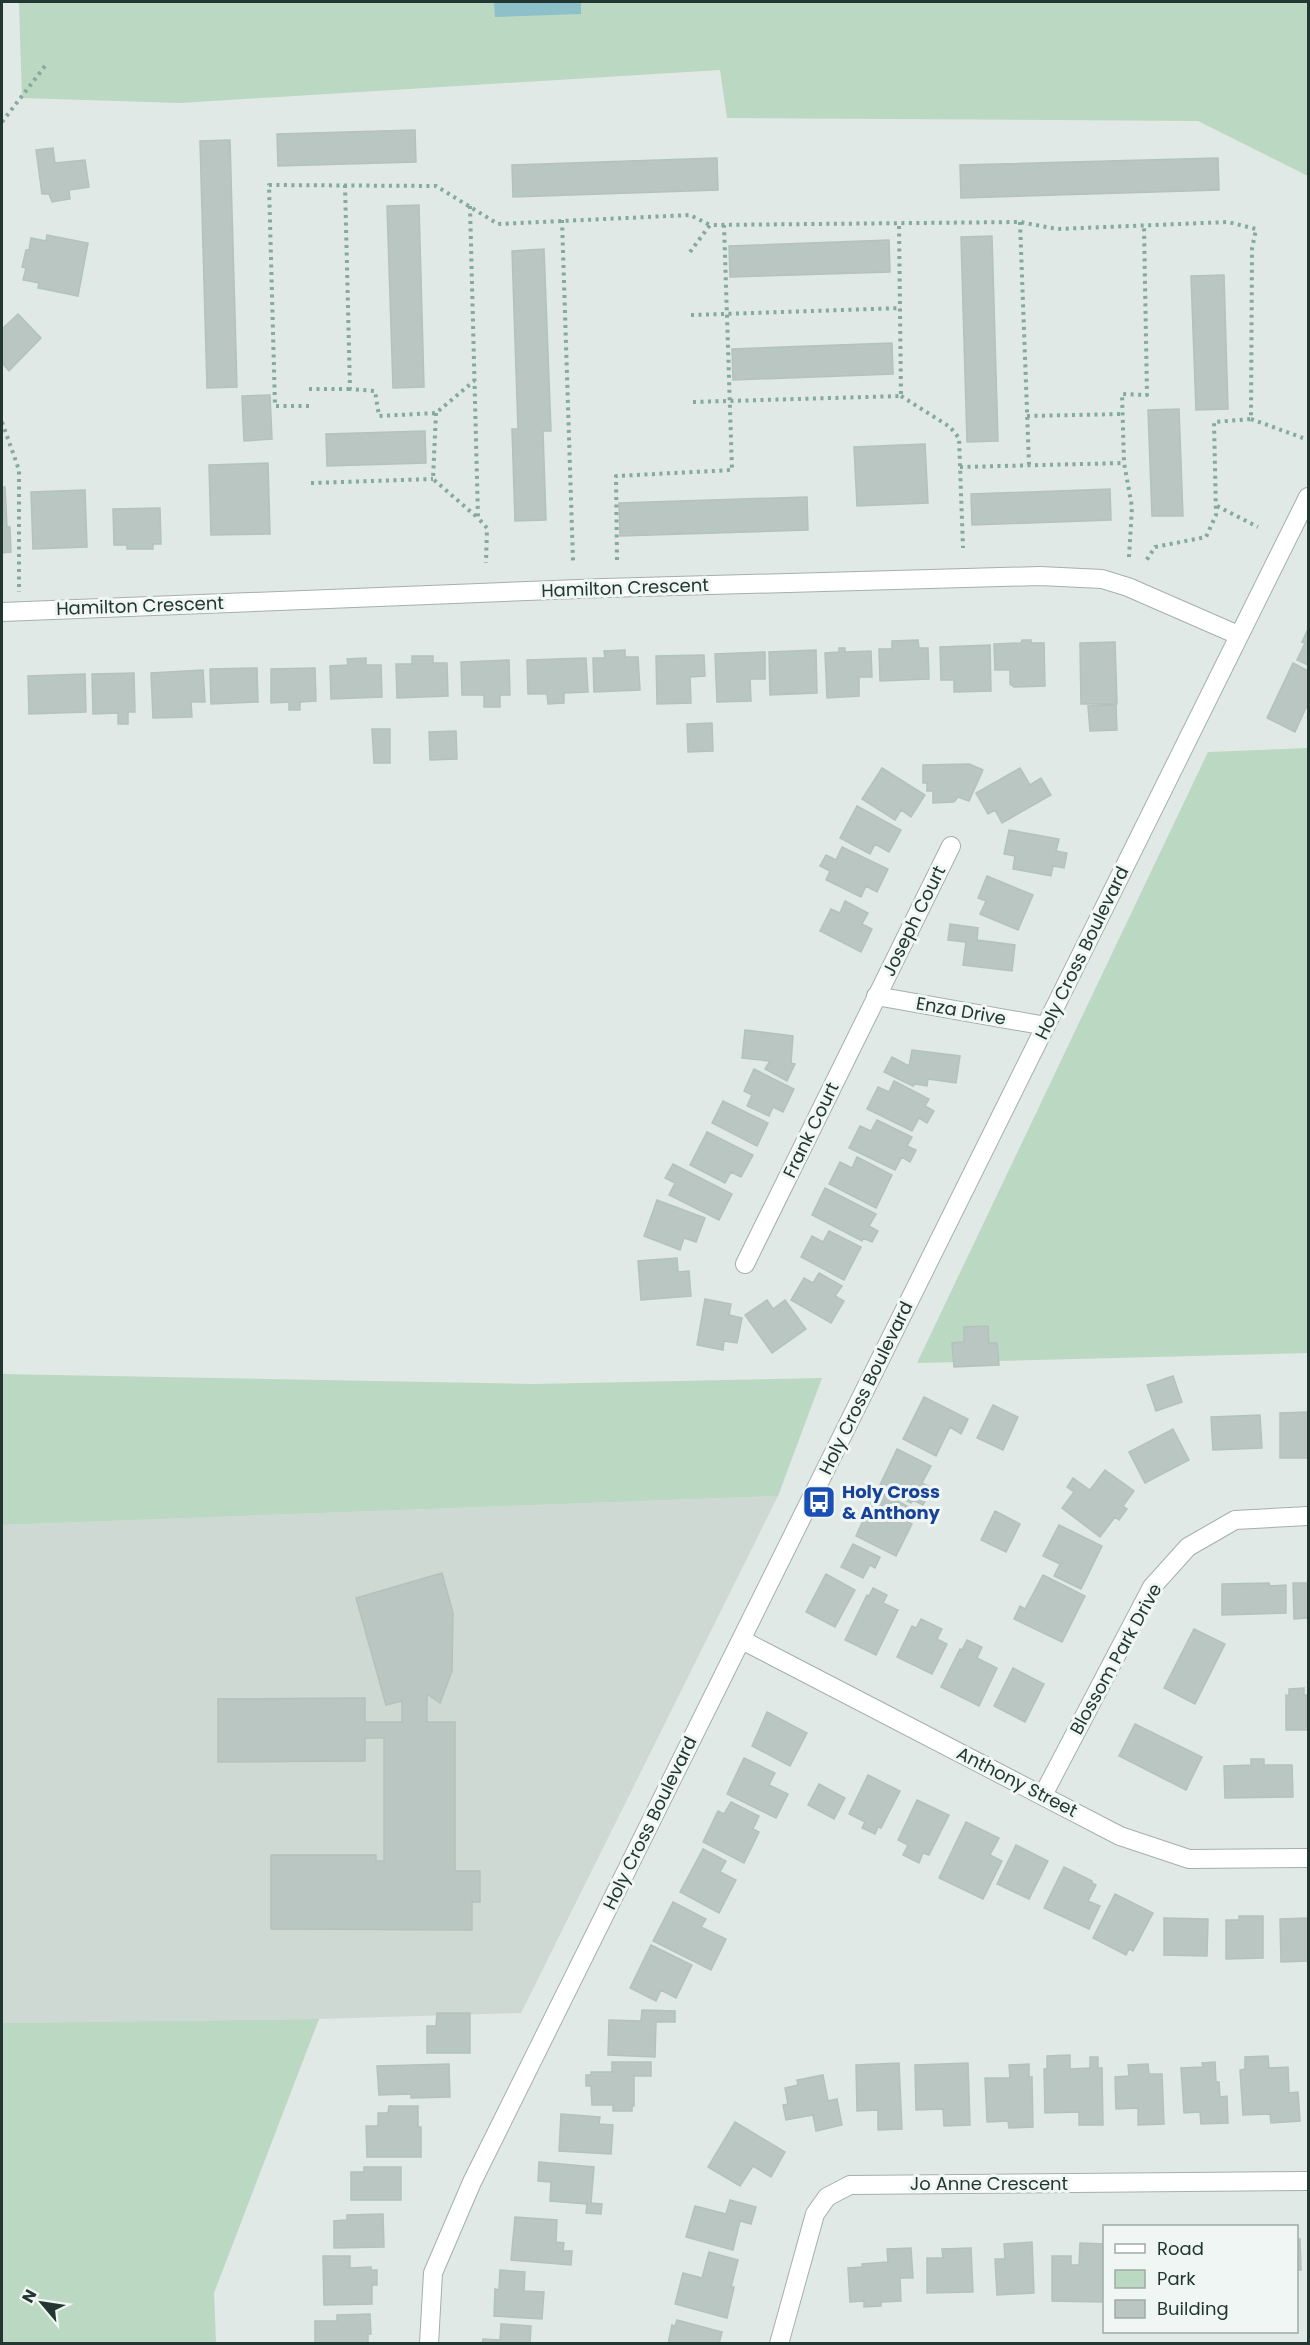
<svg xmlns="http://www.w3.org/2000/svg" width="1310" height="2345" viewBox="0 0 1310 2345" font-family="Poppins,sans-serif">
<rect width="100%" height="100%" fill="#e0e9e5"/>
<path fill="#ced9d4" d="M778 1496 521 2013 319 2019 2 2023V1525Z"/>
<path fill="#bbd8c2" d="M19 2H1308V176L1198 121 727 118 720 70 180 103 22 98Z
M1308 748V1353L917 1363 1208 752Z
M2 1374 534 1384 822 1378 778 1496 2 1525Z
M319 2019 214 2293 216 2343H2V2023Z"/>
<path fill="#8dc0c9" d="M494 2H581V14L495 17Z"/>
<path fill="#b9c6c1" stroke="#b3c2bc" stroke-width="1.5" d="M415 130 416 162 278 166 277 134Z
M230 140 237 387 207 388 200 141Z
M53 148 55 163 85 160 89 187 69 190 70 199 52 202 49 194H42L36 150Z
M717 158 718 190 513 197 512 165Z
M1218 158 1219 190 961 198 960 165Z
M419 205 424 387 393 388 387 206Z
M47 235 88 243 78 296 38 288 39 283 23 280 26 268 22 267 26 250H29L31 238 46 241Z
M992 236 998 441 967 442 961 237Z
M889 240 890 272 730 277 729 246Z
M544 249 551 431H543L546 520 515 521 512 429H518L512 251Z
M1224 275 1228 409 1196 410 1191 276Z
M18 314 41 338 9 371 2 363V329Z
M892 343 893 374 733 380 732 349Z
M270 395 272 439 244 441 242 396Z
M1179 409 1183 516H1152L1148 410Z
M425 431 426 463 327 466 326 434Z
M925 444 928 503 857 506 854 447Z
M268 463 270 534 211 535 209 465Z
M2 487H5L7 527H10L11 552 2 553Z
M1110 489 1111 520 972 525 971 494Z
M85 490 87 547 33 549 31 492Z
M807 497 808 530 620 536 619 503Z
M160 508 161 544H153V549H127V545H114L113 509Z
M1308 629V665L1297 660 1305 643 1302 642Z
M918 640 919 648H928L929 679 880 681 879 649H892V641Z
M1022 640H1031V643H1044L1045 686 1014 687 1010 684V670H995L994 644 1021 643Z
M1115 642 1117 704H1081L1080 643Z
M990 645 991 691 954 692V680H941L940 647Z
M839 648H845V652L871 651 872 677H859V696L827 698 825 653 839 652Z
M625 650V657H638L640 690 594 692 593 658H605L604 651Z
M816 650 817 693 770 695 769 652Z
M765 652V679H750L751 701 717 702 715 654Z
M704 655 705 676 690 677 691 703 657 704 656 656Z
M412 656H433V663H447L448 696 397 698 396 664H412Z
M366 658V665H381L382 697 331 699 330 666 348 665 347 659Z
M586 658 588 692 564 693V703L548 704 547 694H528L527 660Z
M509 660 510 695H500V707H484V695H462L461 662Z
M1293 663 1308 671V703L1295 732 1267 718Z
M257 668 258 702 211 704 210 669Z
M315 668 316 701 300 702V710H289V702L271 703V669Z
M203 670 205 702H191L192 717 153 718 151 673Z
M134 673 135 712H128V724H118V713L93 714 92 674Z
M85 674 86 712 29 714 28 676Z
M1116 705 1117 730 1090 731 1088 706Z
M712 723 713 751 688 752 687 724Z
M372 729H390V763H374Z
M456 731 457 759 430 760 429 732Z
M969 764 983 770 969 801 958 797 954 802 933 803V791H927V783H923V765Z
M882 768 925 795 911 817 901 810 895 820 862 799Z
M1020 768 1030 785 1041 778 1051 795 1002 823 995 810 988 814 976 793Z
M857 806 901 830 889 852 875 844 870 854 840 838Z
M1009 830 1059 839 1056 851 1067 853 1064 868 1053 866 1051 876 1013 869 1015 856 1004 854Z
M842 847 888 869 877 892 866 886 861 897 826 880 830 871 820 866 826 855 836 860Z
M987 876 1033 895 1018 930 980 914 986 901 978 898Z
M845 901 868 913 862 924 872 929 861 952 820 931 831 909 840 913Z
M950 924 978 928 977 940 1015 945 1012 971 963 965 966 942 948 940Z
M745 1030 793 1036 791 1063 795 1064 787 1081 765 1069 770 1061 742 1058Z
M912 1050 960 1056 956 1083 928 1079 927 1086 915 1084 913 1086 884 1072 892 1057 909 1066Z
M754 1069 794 1089 783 1112 773 1107 769 1116 747 1106 752 1095 744 1091Z
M894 1081 929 1099 925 1106 934 1111 927 1123 919 1118 912 1131 867 1109 878 1087 889 1092Z
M723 1101 768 1123 757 1146 712 1123Z
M877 1120 912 1137 907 1146 916 1150 910 1162 902 1157 895 1170 849 1148 860 1126 871 1131Z
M707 1132 753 1155 741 1177 731 1172 725 1183 690 1165Z
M857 1157 892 1175 876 1208 829 1184 840 1162 852 1168Z
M673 1164 732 1194 719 1220 669 1195 675 1183 665 1178Z
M825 1188 876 1214 869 1226 878 1231 872 1242 863 1238 862 1241 812 1215Z
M657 1200 705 1218 696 1242 684 1238 680 1250 644 1236Z
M829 1231 861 1247 844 1280 801 1257 812 1236 823 1242Z
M677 1258 678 1272 689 1271 691 1296 641 1300 638 1261Z
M819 1273 842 1286 835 1296 844 1301 831 1323 791 1300 804 1278 813 1283Z
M705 1299 731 1304 729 1315 742 1318 737 1343 724 1341 723 1350 697 1345Z
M767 1300 773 1309 785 1300 806 1329 772 1353 745 1315Z
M988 1326 989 1343H997L999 1365 954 1367 952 1343 964 1342V1327Z
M1173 1376 1182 1402 1156 1411 1147 1385Z
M924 1397 968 1419 961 1434 950 1427 936 1456 903 1439Z
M993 1405 1018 1417 1003 1450 977 1438Z
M1308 1412V1458H1280V1413Z
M1260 1415 1262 1448 1213 1450 1211 1417Z
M1173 1429 1189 1460 1145 1483 1129 1452Z
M897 1449 931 1466 922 1483 932 1488 923 1505 913 1500 911 1503 879 1487Z
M1105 1470 1134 1491 1123 1506 1127 1509 1119 1520 1115 1517 1100 1537 1062 1508 1074 1492 1067 1487 1073 1478 1090 1490Z
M877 1490 909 1507 905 1514 899 1511 897 1516 912 1524 896 1556 856 1536Z
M995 1511 1020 1524 1006 1552 981 1540Z
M1059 1525 1102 1546 1081 1589 1054 1576 1060 1564 1043 1556Z
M853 1544 880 1557 875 1568 870 1565 863 1578 841 1567Z
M442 1573 453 1613 452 1671 440 1703 427 1694V1722H455V1871H480V1902H472V1930L271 1929V1855H376V1861H384V1738H365V1761L218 1762V1699L365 1698V1722H402V1701L386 1705 356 1598Z
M826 1574 855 1590 835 1627 806 1612Z
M1043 1575 1085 1596 1062 1642 1014 1619 1020 1606 1025 1609Z
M1269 1583 1270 1586 1286 1585V1613L1222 1615V1584Z
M1293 1583H1308V1618L1294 1619Z
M873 1588 887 1595 883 1603 898 1610 876 1655 845 1640 867 1595 869 1596Z
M921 1619 942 1629 937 1639 947 1644 932 1674 897 1657 912 1626 916 1628Z
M1194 1629 1225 1644 1195 1704 1164 1688Z
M967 1640 982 1647 977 1658 997 1668 979 1706 941 1687 960 1649 962 1650Z
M1013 1668 1044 1684 1025 1722 994 1706Z
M1304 1688V1695H1307V1730H1286V1695L1289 1696V1689Z
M767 1712 807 1733 790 1766 752 1746Z
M1135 1724 1202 1757 1186 1790 1119 1756Z
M744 1758 775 1773 769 1785 788 1794 776 1818 727 1794Z
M1251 1759H1264V1765H1292L1293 1797 1225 1798 1224 1766 1251 1765Z
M868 1775 900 1791 881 1828 878 1827 875 1834 862 1828 865 1822 849 1814Z
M819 1784 845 1798 834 1819 808 1805Z
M917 1800 949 1815 929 1855 923 1853 919 1863 903 1855 908 1845 898 1840Z
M731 1802 759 1816 753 1829 759 1832 744 1863 703 1842 718 1811 724 1814Z
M966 1822 999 1838 990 1855 1002 1861 983 1899 939 1878Z
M1016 1845 1048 1861 1029 1899 997 1884Z
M703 1849 726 1861 720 1872 736 1880 719 1913 680 1892Z
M1064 1867 1092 1881V1883L1096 1885 1088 1901 1100 1906 1089 1929 1044 1908Z
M1115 1894 1153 1913 1133 1951 1129 1949 1126 1955 1093 1938Z
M673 1902 706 1919 701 1927 726 1939 711 1970 653 1941Z
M1239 1916H1263V1958L1226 1959V1920H1239Z
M1164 1918 1208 1919 1207 1956 1164 1955Z
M1308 1918V1961L1281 1962 1280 1919Z
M651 1945 692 1965 676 1998 661 1990 656 2001 630 1988Z
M642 2010 675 2011V2022H656L655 2057 608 2055 609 2020 641 2021Z
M437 2013H470V2053H427V2026H436Z
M1070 2055V2069L1090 2068V2057H1098V2068H1102L1103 2125H1079V2112L1045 2113 1044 2069H1047V2056Z
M1268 2056 1269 2068 1288 2067 1289 2093 1298 2092 1300 2121 1271 2123 1270 2114 1243 2115 1240 2070 1245 2069V2057Z
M612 2062H651V2076H634V2106H632V2111H613V2105H592L591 2086H586V2075H591V2072H612Z
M1215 2062 1216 2082H1219L1220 2097 1227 2096 1228 2123 1201 2124 1200 2112 1184 2113 1181 2068 1203 2067 1202 2063Z
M899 2063 902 2129 878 2130V2110L857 2111 856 2065Z
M968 2063 970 2125 944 2126 943 2109 916 2110 915 2065Z
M449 2064 450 2097 411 2098V2094L379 2095 377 2066Z
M1029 2064V2077H1032L1033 2127 1009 2128 1008 2121 987 2122 985 2078H1010L1009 2065Z
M1148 2064 1149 2074H1162L1164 2124 1138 2125V2108L1116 2109 1115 2077 1129 2076 1128 2065Z
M823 2075 828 2101 837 2099 842 2125 816 2131 813 2115 786 2120 783 2105 788 2104 785 2088 798 2085 797 2080Z
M389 2106H418V2127H421V2157H367L366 2126H378V2113H388Z
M561 2114 600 2117 599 2124 613 2125 611 2154 559 2151Z
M735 2122 785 2152 771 2177 753 2166 740 2186 708 2167Z
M539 2162 594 2167 591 2203 602 2204 601 2214 586 2213 587 2204 550 2201 551 2182 538 2181Z
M364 2167H401V2200H351V2172H364Z
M730 2200 756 2207 751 2224 740 2221 733 2250 686 2237 695 2206 726 2214Z
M383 2214 384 2247 334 2248V2221L347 2220V2215Z
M515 2217 557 2220 556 2242 564 2243 563 2251H572L571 2265 511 2260Z
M1296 2239H1300L1301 2270H1296Z
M1032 2242 1034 2293 997 2295 995 2259H1005L1004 2244Z
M1080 2243 1104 2244V2302L1052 2301V2256H1071V2265H1079Z
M911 2248 913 2278H900L901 2301 881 2302V2306L864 2307V2301L850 2302 848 2268 862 2267V2264L888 2262 887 2249Z
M971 2248 973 2292 927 2293V2258H943L942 2249Z
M709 2252 738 2260 731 2287H734L727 2318 675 2304 683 2273 702 2278Z
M323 2256H350V2268L371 2267V2270H377V2285H372V2304L324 2305Z
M500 2270 525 2272 524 2291 544 2292 542 2319 494 2316 495 2289 499 2290Z
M370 2314 371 2334H368V2344H315V2321H337V2315Z
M677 2320 722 2332 719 2344H668L672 2325 675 2326Z
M501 2324 531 2326 530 2344H482L483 2339 500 2340Z"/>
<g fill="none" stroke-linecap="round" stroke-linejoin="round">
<g stroke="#a4b0ac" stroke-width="20">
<path id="minor" d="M2 612 604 588 1040 576 1102 579 1128 587 1238 635
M876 996 1046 1026
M745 1264 951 846
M742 1640 1120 1836 1189 1859 1308 1858
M1043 1795 1152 1587 1188 1547 1235 1520 1308 1516
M429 2344 433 2273 472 2182 1308 497
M779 2344 815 2214 827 2197 850 2185 1308 2181"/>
</g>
<path stroke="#84a99d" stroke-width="4" stroke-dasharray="3 4.5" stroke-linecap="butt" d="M2 122 45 66
M345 185 350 389 375 391 379 416 436 413 474 381
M470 206 478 518 487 528 486 563
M562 220 573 561
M1020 222 1029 465
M690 252 710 225 1020 222 1057 229 1228 222 1256 229 1252 249 1251 419 1214 422 1216 515 1206 537 1155 547 1146 561
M691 315 901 308
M309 389H350
M901 396 950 427 959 438 963 548
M693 402 901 396 899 224
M309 406H275L269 185 436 186 498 224 690 215 710 225
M436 413 433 479 478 518
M1027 416 1123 414
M1251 419 1303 438
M2 422 19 470V592
M960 467 1124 463
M311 483 433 479
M1217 506 1258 527
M1129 557 1132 507 1124 463 1122 394 1147 395 1144 226
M617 560 616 476 732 470 724 225"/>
<use href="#minor" stroke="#fff" stroke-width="18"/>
</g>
<defs>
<g id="bus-square" transform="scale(1.725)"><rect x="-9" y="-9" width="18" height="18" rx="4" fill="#1a4fb4" stroke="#f0f6f3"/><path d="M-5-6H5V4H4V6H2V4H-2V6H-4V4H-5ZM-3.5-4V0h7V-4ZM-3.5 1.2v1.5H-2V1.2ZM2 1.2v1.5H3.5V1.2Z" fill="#fff"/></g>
</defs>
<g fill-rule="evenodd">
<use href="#bus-square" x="819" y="1502"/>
</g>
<g text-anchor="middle" stroke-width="6" stroke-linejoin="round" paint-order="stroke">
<g font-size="18" fill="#233732" stroke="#f0f6f3">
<text transform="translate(625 588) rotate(-2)" y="6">Hamilton Crescent</text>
<text transform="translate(140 606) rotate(-2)" y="6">Hamilton Crescent</text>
<text transform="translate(914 921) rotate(-64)" y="6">Joseph Court</text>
<text transform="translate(1082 953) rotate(-64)" y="6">Holy Cross Boulevard</text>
<text transform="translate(961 1011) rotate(10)" y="6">Enza Drive</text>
<text transform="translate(811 1130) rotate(-64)" y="6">Frank Court</text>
<text transform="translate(866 1388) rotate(-64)" y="6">Holy Cross Boulevard</text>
<text transform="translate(1116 1659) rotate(-61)" y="6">Blossom Park Drive</text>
<text transform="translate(1017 1782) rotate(27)" y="6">Anthony Street</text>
<text transform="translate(650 1823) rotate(-64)" y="6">Holy Cross Boulevard</text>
<text x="989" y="2190">Jo Anne Crescent</text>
</g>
<g font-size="18" font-weight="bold" fill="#164399" stroke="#f0f6f3" text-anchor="start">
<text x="842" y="1498">Holy Cross<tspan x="842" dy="21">&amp; Anthony</tspan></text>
</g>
</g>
<rect width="1310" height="2345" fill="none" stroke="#233732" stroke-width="6"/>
<rect x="1103" y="2225" width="195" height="108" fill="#f0f6f3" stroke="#9eaaa6" stroke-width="1.5"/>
<rect x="1115" y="2244" width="30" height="9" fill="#ffffff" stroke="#9eaaa6" stroke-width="1.5"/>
<text x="1157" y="2255" font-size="18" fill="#233732">Road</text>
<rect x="1115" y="2270" width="30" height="18" fill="#bbd8c2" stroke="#9eaaa6" stroke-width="1.5"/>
<text x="1157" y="2285" font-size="18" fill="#233732">Park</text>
<rect x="1115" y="2300" width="30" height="18" fill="#b9c6c1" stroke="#9eaaa6" stroke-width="1.5"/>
<text x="1157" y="2315" font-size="18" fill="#233732">Building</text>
<g transform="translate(42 2303) rotate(299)" stroke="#f0f6f3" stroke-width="4.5" paint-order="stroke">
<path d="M0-4.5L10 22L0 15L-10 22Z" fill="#233732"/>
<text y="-9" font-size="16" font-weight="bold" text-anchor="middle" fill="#233732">N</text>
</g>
</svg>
